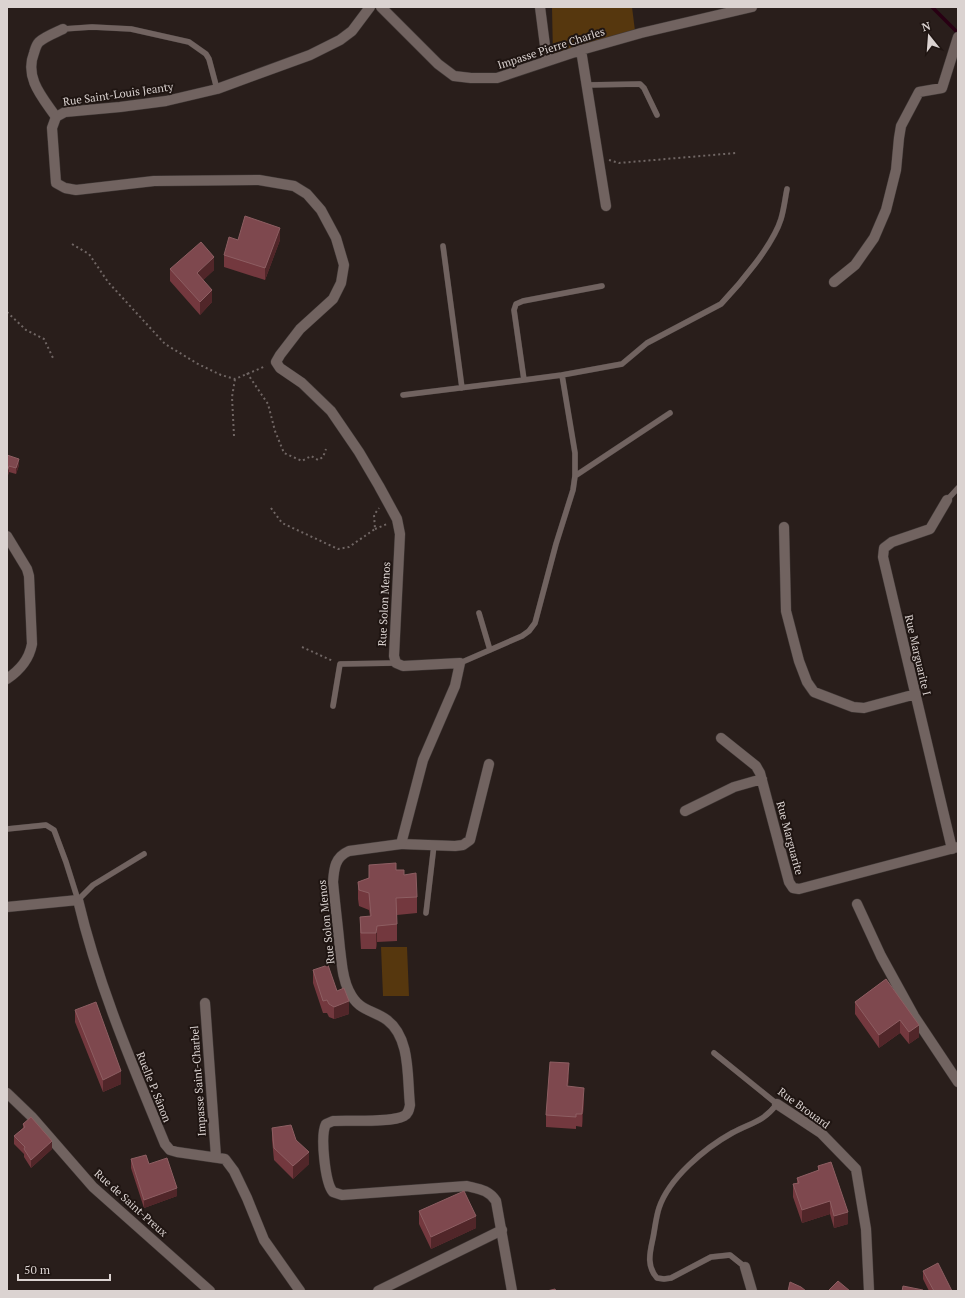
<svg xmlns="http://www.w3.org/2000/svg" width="965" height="1298" viewBox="0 0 965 1298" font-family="'PT Serif',serif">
<rect width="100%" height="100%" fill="#291e1b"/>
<path fill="#56370e" d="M552 7H632L635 31 553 56Z
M381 947H407L409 996H383Z"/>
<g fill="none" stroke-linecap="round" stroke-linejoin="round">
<path stroke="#280013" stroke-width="3.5" d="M932 7 958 33"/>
<g stroke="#413937" stroke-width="6">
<path id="lane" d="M63 29 92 27 131 29 189 42 206 54 209 59 217 89
M587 85 640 84 644 88 657 115
M443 246 462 388
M562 375 622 364 647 343 721 304C740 284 773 245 781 219 784 209 785 199 787 189
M403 395 524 380
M575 476 670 413
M947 500 958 488
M479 613 490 650
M460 663 522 636 529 631 535 623 556 544 573 490 575 476V453L562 375 524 380 514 310 516 304 523 301 602 286
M333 706 340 664 396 663
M7 829 46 825 54 830 66 862 78 900 93 885 144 854
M426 913 434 845
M714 1053 777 1104C762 1123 752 1122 732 1133 705 1148 669 1178 659 1208 656 1217 655 1228 653 1238 650 1252 646 1266 657 1278L664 1279 671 1278 711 1257 730 1255 745 1267"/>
</g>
<g stroke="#413937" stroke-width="11">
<path id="street" d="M381 7 438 64 454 76 471 78H497L581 50 641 33 752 7
M540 7 547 61
M581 50 606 206
M56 117C43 98 24 78 34 53 35 50 36 45 39 42 46 36 55 33 63 29
M834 282 855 265 874 238 886 210 896 170 899 138 901 126 919 92 942 88 958 37
M947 500 930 529 892 542 884 548 883 557 952 849
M784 527 786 611 799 661 807 682 814 692 853 707 864 708 916 694
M7 536 27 569 29 576 32 644C29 660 20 670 7 679
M721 738 756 766 760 773 789 882 793 888 799 889 958 847
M685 811 734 787 762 779
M401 844 455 846 463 845 470 840 489 764
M857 904 881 956 914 1016 958 1082
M7 907 78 900C98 985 132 1064 165 1144L170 1150 177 1152 225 1159 234 1171 247 1198 264 1240 300 1291
M205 1003 216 1157
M7 1093 32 1117 93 1187 210 1291
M777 1104 821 1133 856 1169 866 1229 869 1291
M745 1267 752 1291
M378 1291 502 1230"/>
</g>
<g stroke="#413937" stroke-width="11">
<path id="secondary" d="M370 7 352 31 340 40 310 55 217 89 166 101 120 107 65 112 56 117 52 128 56 183 65 188 76 190 154 181 259 180 294 186 307 194 321 210 336 238 344 265 341 283 333 299 300 329 280 355 276 362 280 368 302 383 331 411 359 452 379 486 397 519 400 534 394 656 396 663 403 666 460 663 455 686 423 760 401 844 349 851C335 857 334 868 333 882 335 904 338 927 340 949 342 963 342 978 349 991 359 1012 372 1009 387 1020 411 1038 407 1078 410 1105 409 1110 408 1114 404 1116 391 1123 349 1120 333 1121L326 1124C320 1135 325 1183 333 1192L342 1195 467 1186C479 1189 489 1190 496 1201L512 1291"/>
</g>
<path stroke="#706664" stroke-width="2" stroke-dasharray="2 3" stroke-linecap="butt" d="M609 160 619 163 736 153
M72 244 89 254 108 282 165 344 198 364 221 375 235 379 266 366
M7 312 26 330 44 339 53 358
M247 373 268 404 275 431 284 453 302 461 311 456 318 460 323 457 326 449
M234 436 232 397 235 379
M271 508 282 523 338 549 349 547 375 529 374 515 379 508
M375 529 387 524
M302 647 333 661"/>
<use href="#lane" stroke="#716360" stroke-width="5.5"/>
<use href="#street" stroke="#716360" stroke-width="10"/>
<use href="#secondary" stroke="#716360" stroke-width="10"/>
</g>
<path fill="#73383e" d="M238 240H280L265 280 224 267V255Z
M170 269 214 270 203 280 212 302 200 315 170 281Z
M7 455 19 465 16 474 9 472 7 478Z
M369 865 396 870 404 875 417 897V913L397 915V941L377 942 376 949H361L360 933V917L370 916 369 910 359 906 358 899V882L369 878Z
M313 970 337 991 349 1014 334 1019 329 1017 327 1013H323L313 983Z
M886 979 919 1037 909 1044 900 1033 879 1048 855 1014V1002Z
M75 1010 121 1084 103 1092 75 1022Z
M569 1075 568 1086 584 1100 582 1127 576 1126V1129L546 1127V1115Z
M23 1124 52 1149 31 1168 24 1157V1154L14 1144V1136L23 1128Z
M272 1128 296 1140 309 1164 293 1179 274 1160 272 1140Z
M131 1159 149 1164 177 1196 144 1208 131 1168Z
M818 1166 848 1224 834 1228 830 1214 802 1223 793 1197V1184L797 1183V1178L818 1171Z
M419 1211 476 1228 431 1249 419 1224Z
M923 1271 952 1291H929L923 1279Z"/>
<path fill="#512629" d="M280 228V240L265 280V268Z
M214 257V270L197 286V273Z
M212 290V302L200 315V302Z
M19 459V465L16 474V468Z
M9 466V472L7 478V472Z
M377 926V942L376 949V933Z
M349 1001V1014L334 1019V1007Z
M900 1020V1033L879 1048V1035Z
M919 1025V1037L909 1044V1032Z
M569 1063V1075L567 1099V1086Z
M121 1071V1084L103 1092V1080Z
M584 1088V1100L582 1127V1114Z
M52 1141V1149L31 1168V1160Z
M309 1152V1164L293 1179V1166Z
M177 1188V1196L144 1208V1200Z
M830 1201V1214L802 1223V1210Z
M848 1212V1224L834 1228V1216Z
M476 1216V1228L431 1249V1237Z"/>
<path fill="#7e484e" stroke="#8d5e62" d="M245 216 280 228 265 268 224 255 229 237 238 240Z
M201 242 214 257 197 273 212 290 200 302 170 269Z
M7 455 19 459 16 468 9 466 7 472Z
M396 863V870H404V875L416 873 417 897 396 898 397 924 377 926 376 933H361L360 917 371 916 369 893 359 890 358 882 369 878V865Z
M328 965 337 991 344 988 349 1001 334 1007 329 1004 327 1000 323 1001 313 970Z
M886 979 919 1025 909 1032 900 1020 879 1035 855 1002Z
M96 1002 121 1071 103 1080 75 1010Z
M550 1062 569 1063 567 1086 584 1088 582 1114H576V1117L546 1115Z
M31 1117 52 1141 31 1160 24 1149 25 1147 14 1136 25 1127 23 1124Z
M291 1125 296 1140 309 1152 293 1166 274 1148 272 1128Z
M146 1155 149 1164 167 1158 177 1188 144 1200 131 1159Z
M831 1162 848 1212 834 1216 830 1201 802 1210 793 1184 799 1183 797 1178 819 1170 818 1166Z
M464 1191 476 1216 431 1237 419 1211Z
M938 1263 952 1291H934L923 1271Z
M838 1281 850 1291H828Z
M790 1282 801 1287 806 1291H788Z
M903 1286 923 1290V1291H902Z
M555 1289 556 1291H547Z"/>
<g text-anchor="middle" stroke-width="4" stroke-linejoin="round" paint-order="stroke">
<g font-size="11" fill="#dbd3d1" stroke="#1f1512">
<text transform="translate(551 48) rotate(-18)" y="4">Impasse Pierre Charles</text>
<text transform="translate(118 94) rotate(-8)" y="4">Rue Saint-Louis Jeanty</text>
<text transform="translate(384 604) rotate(-87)" y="4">Rue Solon Menos</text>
<text transform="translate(918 655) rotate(77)" y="4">Rue Marguarite I</text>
<text transform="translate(790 838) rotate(75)" y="4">Rue Marguarite</text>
<text transform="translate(326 922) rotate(-96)" y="4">Rue Solon Menos</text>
<text transform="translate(198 1081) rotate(-94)" y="4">Impasse Saint-Charbel</text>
<text transform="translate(154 1087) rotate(68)" y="4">Ruelle P. Sânon</text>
<text transform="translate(804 1108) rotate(36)" y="4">Rue Brouard</text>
<text transform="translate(131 1203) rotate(42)" y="4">Rue de Saint-Preux</text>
</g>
</g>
<rect width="965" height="1298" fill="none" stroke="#dbd3d1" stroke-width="16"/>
<g transform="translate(929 36) rotate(343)" stroke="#1f1512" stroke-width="3" paint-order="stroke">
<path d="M0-3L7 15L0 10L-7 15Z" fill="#dbd3d1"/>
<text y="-6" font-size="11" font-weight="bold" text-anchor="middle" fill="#dbd3d1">N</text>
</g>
<path d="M18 1274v6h92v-6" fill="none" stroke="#dbd3d1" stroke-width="2"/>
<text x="24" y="1274" font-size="12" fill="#dbd3d1" stroke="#1f1512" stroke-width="3" paint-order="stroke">50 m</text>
</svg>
